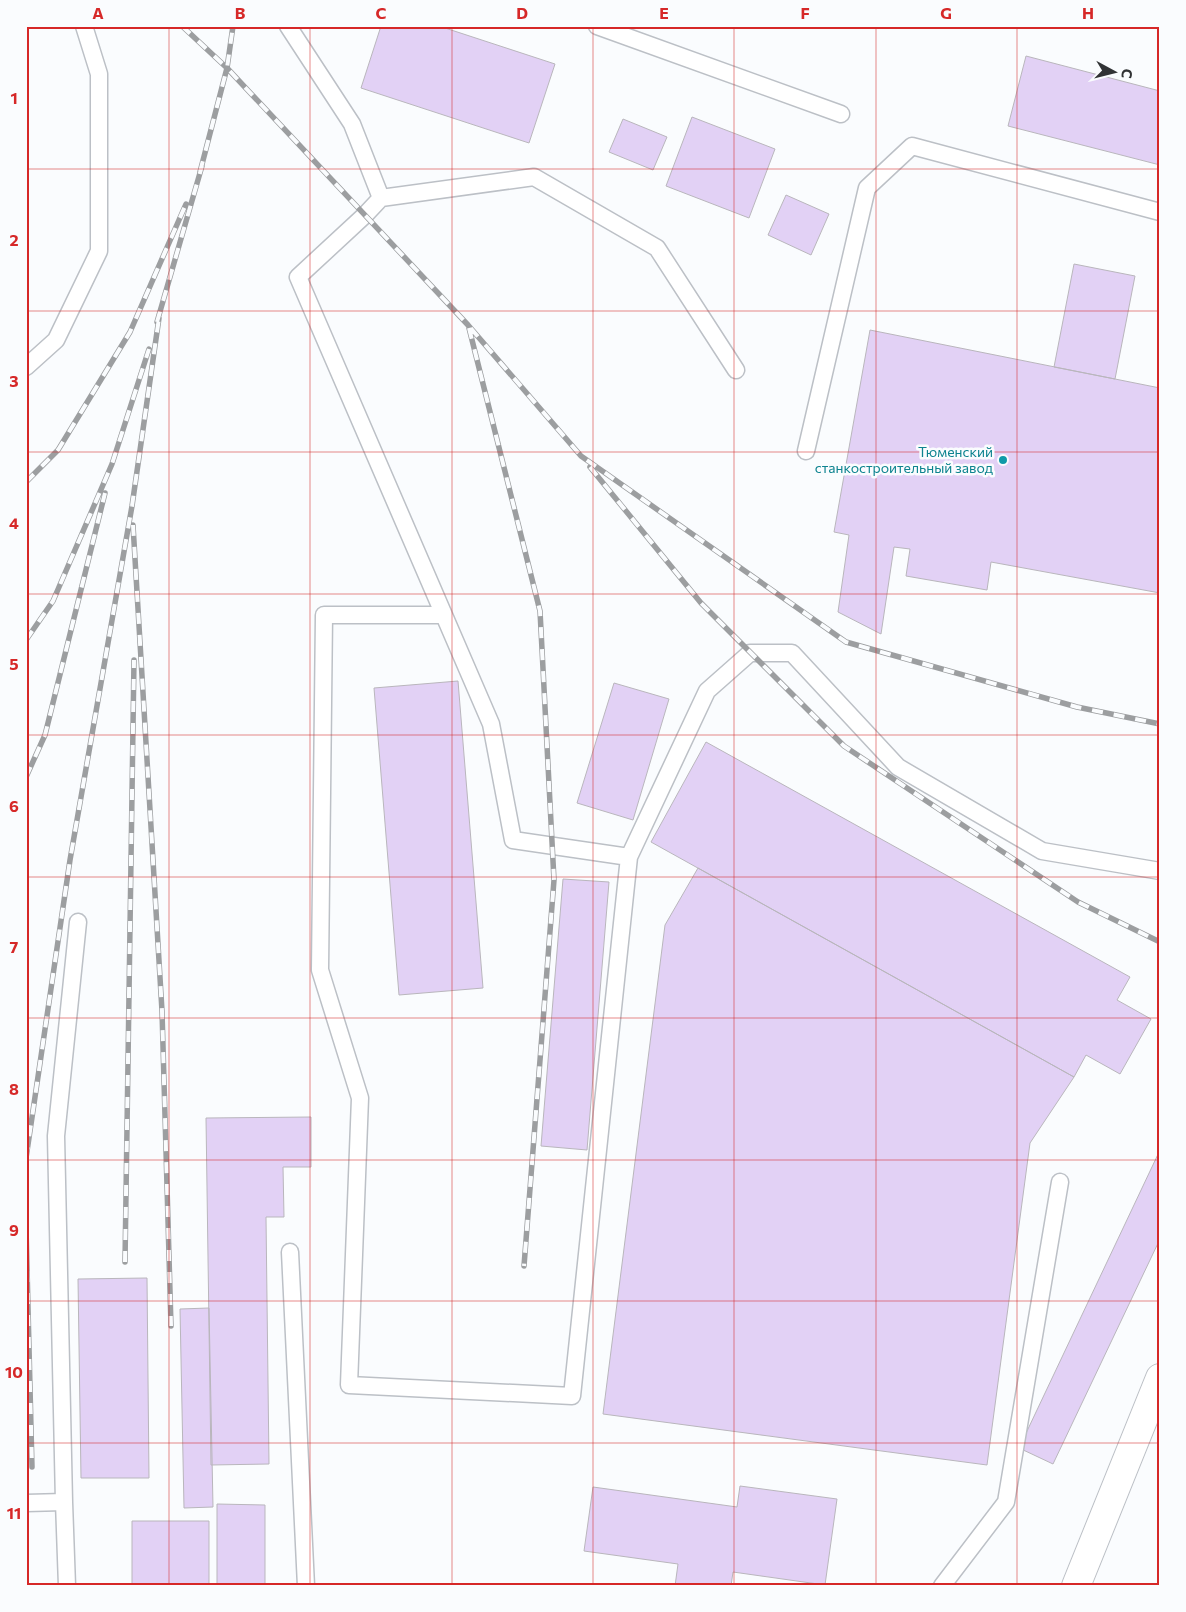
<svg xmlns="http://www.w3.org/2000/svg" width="1186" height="1612" viewBox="0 0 1186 1612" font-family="Commissioner,sans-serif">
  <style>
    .building { fill: #e2d1f5; stroke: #b9b6bc }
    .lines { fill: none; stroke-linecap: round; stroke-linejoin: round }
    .service-casing { stroke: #bcc0c6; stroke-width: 19 }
    .minor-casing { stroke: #bcc0c6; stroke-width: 30 }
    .service { stroke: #fff; stroke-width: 16 }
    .minor { stroke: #fff; stroke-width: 28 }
    .rail-casing { stroke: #9c9ea0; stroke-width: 5.5 }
    .rail { stroke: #fafcfe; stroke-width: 4; stroke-dasharray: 11; stroke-linecap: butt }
    .grid { fill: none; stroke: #d62828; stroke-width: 1; stroke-opacity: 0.55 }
    .culture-dot { fill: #0f9aa8; stroke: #fafcfe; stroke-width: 2 }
    .labels { text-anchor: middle; stroke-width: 5; stroke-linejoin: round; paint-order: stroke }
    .culture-label { font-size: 14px; fill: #0d838f; stroke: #fafcfe; text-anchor: end }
    .neatline { fill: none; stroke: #d62828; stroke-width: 2 }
    .grid-label { font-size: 16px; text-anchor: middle; font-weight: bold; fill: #d62828 }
  </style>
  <rect width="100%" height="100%" fill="#fafcfe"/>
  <path class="building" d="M381 26H439L555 64 529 143 361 88Z
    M1026 56 1160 91V165L1008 126Z
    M692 117 775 149 749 218 666 186Z
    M623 119 667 137 653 170 609 152Z
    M786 195 829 214 811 255 768 235Z
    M1074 264 1135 276 1115 379 1054 367Z
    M870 330 1160 388V593L991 562 987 590 906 576 910 549 894 547 881 634 838 612 849 535 834 532Z
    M458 681 483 988 399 995 374 688Z
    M614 683 669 699 633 820 577 803Z
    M706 742 1130 977 1117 1000 1151 1019 1120 1074 1086 1055 1074 1077 651 842Z
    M698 868 1074 1077 1030 1143 987 1465 603 1414 665 925Z
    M563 879 609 882 587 1150 541 1146Z
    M311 1117V1167H283L284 1217H266L269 1464 211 1465 206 1118Z
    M1160 1150V1239L1053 1464 1019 1448Z
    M147 1278 149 1478H81L78 1279Z
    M209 1308 213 1507 184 1508 180 1309Z
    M740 1486 837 1499 825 1585 733 1572 731 1586H675L678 1564 584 1551 593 1487 737 1507Z
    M217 1504 265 1505V1586H217Z
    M132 1521H209V1586H132Z"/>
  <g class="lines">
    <defs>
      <path id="service" d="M288 26 352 124 381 198
        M597 26 841 114
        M26 367 56 340 99 251V74L84 26
        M806 451 867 188 912 146 1160 212
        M444 615H324L320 970 360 1098 349 1385 572 1396 629 857 513 840 491 724 298 277 365 215 381 198 534 177 657 248 736 370
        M629 857 707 691 750 653H792L898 767 1042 851 1160 871
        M290 1252 306 1586
        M64 1502 67 1586
        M26 1503 64 1502 56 1136 78 922
        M942 1586 1006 1502 1060 1182"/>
      <path id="minor" d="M1076 1586 1160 1378"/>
    </defs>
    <use href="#service" class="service-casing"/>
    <use href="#minor" class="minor-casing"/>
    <use href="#service" class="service"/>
    <use href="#minor" class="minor"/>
    <defs>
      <path id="rail" d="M182 26 227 68 468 325 581 456 846 642 1077 707 1160 724
        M200 172 227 68 233 26
        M157 322 202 166
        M469 328 540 611 554 880 524 1266
        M590 467 701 603 844 746 1078 902 1160 942
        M26 482 58 450 130 332 186 204
        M133 525 162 1011 171 1326
        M26 640 53 601 112 464 149 349
        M26 777 45 735 105 493
        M26 1158 70 860 132 506 159 318
        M26 1227 32 1467
        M125 1262 134 660"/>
    </defs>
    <use href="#rail" class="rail-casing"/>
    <use href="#rail" class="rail"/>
  </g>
  <path class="grid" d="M169 26V1586M310 26V1586M452 26V1586M593 26V1586M734 26V1586M876 26V1586M1017 26V1586M26 169H1160M26 311H1160M26 452H1160M26 594H1160M26 735H1160M26 877H1160M26 1018H1160M26 1160H1160M26 1301H1160M26 1443H1160"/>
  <circle class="culture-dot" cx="1003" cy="460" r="5"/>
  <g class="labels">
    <g class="culture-label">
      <text x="993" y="457">Тюменский<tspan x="993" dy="16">станкостроительный завод</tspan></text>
    </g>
  </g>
  <rect width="1186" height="1612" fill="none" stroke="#fafcfe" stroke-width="55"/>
  <g transform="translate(1114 72) rotate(97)" stroke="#fafcfe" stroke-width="4" paint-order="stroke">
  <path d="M0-4L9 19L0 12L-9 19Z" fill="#313335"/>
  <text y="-8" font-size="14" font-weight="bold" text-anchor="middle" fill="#313335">С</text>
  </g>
  <rect x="28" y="28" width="1130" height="1556" class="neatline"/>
  <g class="grid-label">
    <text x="98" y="19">A</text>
    <text x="240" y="19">B</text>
    <text x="381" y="19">C</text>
    <text x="522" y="19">D</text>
    <text x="664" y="19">E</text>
    <text x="805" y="19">F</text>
    <text x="946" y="19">G</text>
    <text x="1088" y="19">H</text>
    <text x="14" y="104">1</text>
    <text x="14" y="246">2</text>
    <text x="14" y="387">3</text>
    <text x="14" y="529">4</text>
    <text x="14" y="670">5</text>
    <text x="14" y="812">6</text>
    <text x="14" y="953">7</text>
    <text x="14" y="1095">8</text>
    <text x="14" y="1236">9</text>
    <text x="14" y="1378">10</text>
    <text x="14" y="1519">11</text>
  </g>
</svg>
